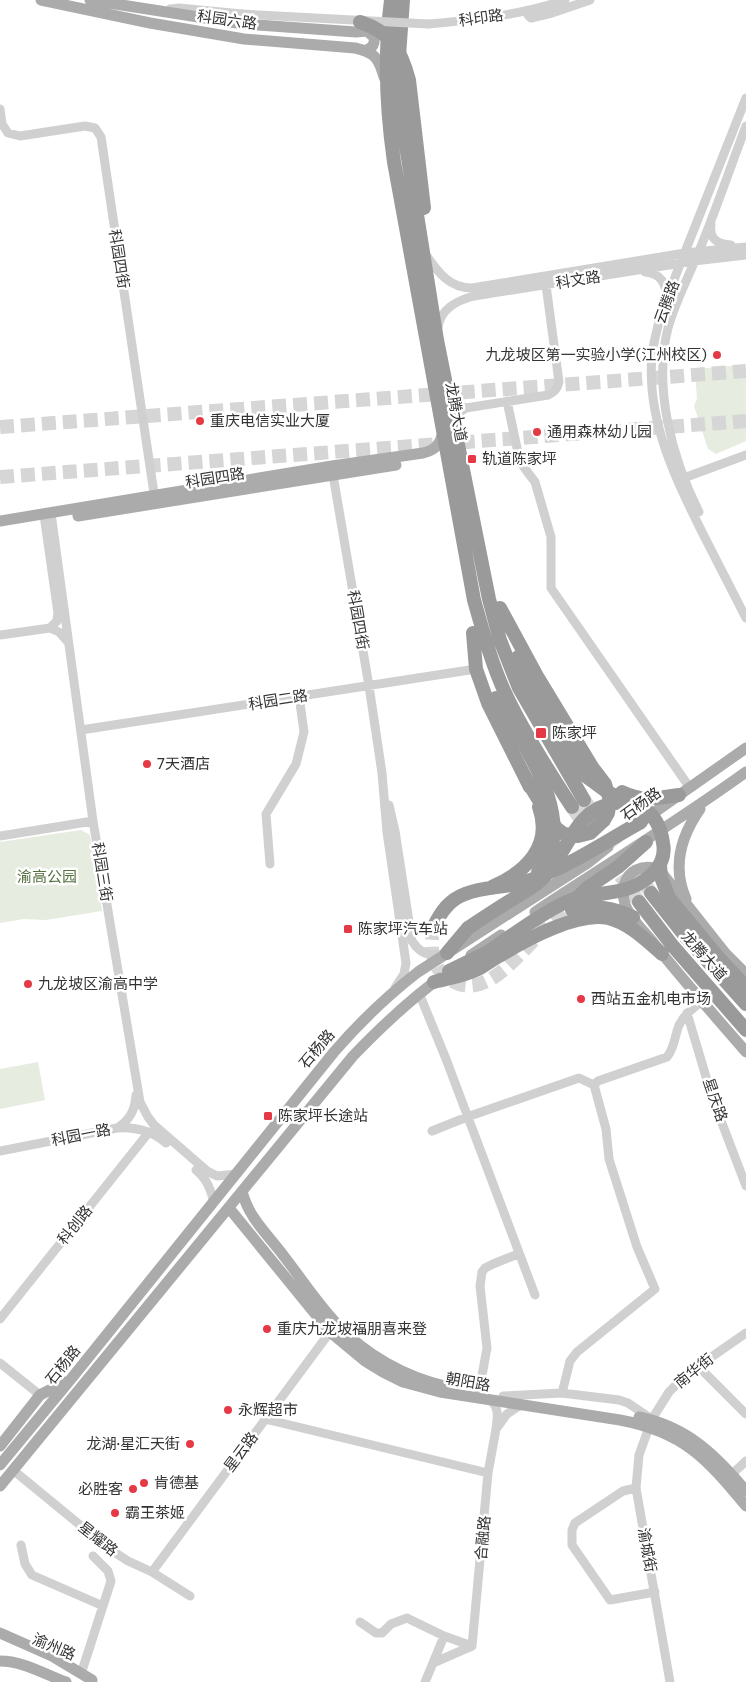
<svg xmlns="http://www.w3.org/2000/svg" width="746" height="1682" viewBox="0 0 746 1682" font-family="Commissioner,'Noto Sans SC',sans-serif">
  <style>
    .green { fill: #e6ecdf }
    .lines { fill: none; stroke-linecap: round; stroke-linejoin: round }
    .highway-tunnel { stroke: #d6d6d6; stroke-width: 14; stroke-dasharray: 14 7; stroke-linecap: butt }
    .minor { stroke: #d0d0d0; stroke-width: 9 }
    .major { stroke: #ababab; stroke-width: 11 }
    .highway { stroke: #9a9a9a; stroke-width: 14 }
    .minor-bridge { stroke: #d0d0d0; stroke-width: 9 }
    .highway-bridge { stroke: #9a9a9a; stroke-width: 14 }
    .poi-dot { fill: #e63946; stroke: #fff; stroke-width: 2 }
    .labels { text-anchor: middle; stroke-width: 5; stroke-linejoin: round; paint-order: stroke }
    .street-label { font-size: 15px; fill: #333; stroke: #fff }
    .poi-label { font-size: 15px; fill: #333; stroke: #fff; text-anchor: start }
    .park-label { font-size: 15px; fill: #56703f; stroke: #fff }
  </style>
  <rect width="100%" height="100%" fill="#fff"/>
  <path class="green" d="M742 365 743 376H746V441L716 454 708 449 694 406 697 399 695 369Z
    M81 830 90 835 102 911 46 920 24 919 0 923V842Z
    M38 1062 45 1100 0 1109V1069Z"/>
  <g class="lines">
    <path class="highway-tunnel" d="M0 427 746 371
      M0 477 746 421
      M584 800 651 893
      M572 807 639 902
      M434 926C430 944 430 964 445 976 478 1004 509 965 531 943 543 930 556 917 569 905"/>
    <path class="minor" d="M170 9 179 8 242 14
      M534 9 528 15 531 18 552 13 590 0
      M428 24C474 20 521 15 565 0
      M746 98 662 310C658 325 654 340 652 355 646 420 676 480 704 536 718 563 732 591 746 618
      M0 109 2 124 8 133 20 136 85 126 95 128 101 137 155 500
      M711 224C709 239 717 244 731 245
      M426 255C438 272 449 288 472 288L685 253 746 247
      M645 272C660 273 668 284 665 299
      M438 328C440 309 458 300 474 296L694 261 746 255
      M449 398 455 403 466 408 460 412 453 423
      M507 401 520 462 535 482 551 537V588L690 788
      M466 408 548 395C555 392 557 389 559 382L546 285
      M332 469 369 686 382 773 387 832 406 963 404 974 395 988
      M681 479 746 455
      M699 512C672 458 653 388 668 328 675 302 689 276 699 251 716 210 730 168 746 126
      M51 513 93 821 140 1102 148 1117 154 1125 207 1171 217 1176 237 1174
      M44 515 58 613 57 621 50 628
      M0 635 50 628 59 632 68 642
      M81 730 476 669
      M389 805 395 831 412 941C421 955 430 956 445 954
      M0 836 93 821
      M270 864 266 814 296 764 304 732 299 696
      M419 993 446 1059 535 1295
      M687 1013 712 1097 746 1186
      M118 1128C136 1127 152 1131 166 1143
      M432 1131 467 1117 579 1078 594 1085
      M0 1151 117 1128C130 1120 135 1110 136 1095
      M196 1170C207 1179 210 1188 214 1202
      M0 1319 149 1132
      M0 1363 40 1395
      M698 1366 746 1414
      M479 1392 487 1348 480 1286 482 1272 485 1268 493 1264 518 1254
      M562 1393 570 1361 577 1352 655 1289 637 1247 609 1159 606 1129 594 1085 598 1081 667 1057C674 1048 674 1041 677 1031 680 1018 692 1009 702 1001
      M503 1396 562 1393 619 1400 628 1403 650 1418
      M491 1401C500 1409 497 1419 496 1429L507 1414 519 1406
      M265 1419 488 1473
      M13 1470 108 1548 128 1561 152 1572 190 1596
      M732 1474 746 1461
      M636 1488 623 1491 575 1523 572 1530V1545L610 1600 655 1592
      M21 1545 25 1564 32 1575 103 1606
      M152 1572 330 1332
      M360 1622 376 1633H382L391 1624 407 1618 444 1636 472 1646
      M472 1646 488 1473 496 1429
      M433 1663 444 1636
      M81 1674 111 1581 108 1571 93 1556
      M425 1682 433 1663 472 1646
      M670 1682 636 1488 639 1455 652 1419 669 1392 687 1374 746 1333"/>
    <path class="major" d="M41 0 150 23 244 39 355 48C375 52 379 59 384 77
      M90 0 243 24 356 32 367 31 377 27
      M367 31 374 37C375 44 373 47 367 50
      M78 516 396 465
      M0 521 332 466 423 453C435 450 440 445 443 432
      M645 819 746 748
      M686 899C672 867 681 836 700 809
      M535 912C606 865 677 822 746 772
      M471 955 501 935
      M746 974 725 953 661 872C653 866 645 866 636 870 624 876 621 891 625 904 629 917 643 930 652 941 682 979 714 1015 746 1052
      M242 1191C248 1217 268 1235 283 1255 301 1278 317 1303 337 1324 365 1355 406 1377 445 1386
      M229 1208 330 1332 365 1361 383 1372 403 1382 440 1392 620 1420C684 1432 706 1458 746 1506
      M639 1417C687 1427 715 1454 746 1491
      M0 1446 40 1395 65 1382
      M0 1465 71 1379 334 1052C360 1022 387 996 418 972L589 862 608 847
      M0 1486 353 1056C380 1028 408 1001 440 978
      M0 1633 52 1656 92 1680
      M0 1661C23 1661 44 1674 66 1682"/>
    <path class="highway" d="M391 0C384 55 386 107 394 162L474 600C483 632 492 665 506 695 524 733 549 772 572 807
      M403 0 399 56 403 127 437 340 489 599 500 640 519 688 584 800
      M500 608 538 678 592 767 605 784 610 800 608 813 604 820 590 833 578 836 564 834 556 828 526 779
      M473 633 476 669 488 703 530 787
      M622 792C643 802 656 798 679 795
      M492 887C526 872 553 846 539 807
      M651 893 685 936 746 1004
      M574 901 587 888 618 867 646 842
      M639 902 672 945 746 1030
      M572 910C595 905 612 907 633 917
      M434 926C441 912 449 900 465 894 484 886 506 888 525 882 567 868 603 843 641 822
      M447 953 468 928
      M449 971 488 952
      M434 982C449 978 464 976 478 969 486 965 493 959 501 955 527 939 577 912 608 918 629 923 646 940 662 954"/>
    <path class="minor-bridge" d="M242 14 428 24"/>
    <path class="highway-bridge" d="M360 22C391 32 401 50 409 80L424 208
      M518 657 530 683 583 774 609 793 627 801
      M496 698C522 743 582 823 538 872
      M660 865 661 877 669 898 718 957 746 987
      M468 928C483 918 498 908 513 899 523 892 536 886 544 877 569 851 574 810 614 803 625 802 635 803 643 808 656 816 661 828 663 843 665 853 662 863 655 871 629 900 596 888 564 903 537 916 513 935 488 952"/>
  </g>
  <g class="poi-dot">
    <circle cx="717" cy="355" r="5"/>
    <circle cx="200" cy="421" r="5"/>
    <circle cx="537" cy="432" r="5"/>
    <rect x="467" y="454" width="10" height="10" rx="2.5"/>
    <rect x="535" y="727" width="12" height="12" rx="2.5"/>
    <circle cx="147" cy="764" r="5"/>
    <rect x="343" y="924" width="10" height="10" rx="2.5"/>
    <circle cx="28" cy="984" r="5"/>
    <circle cx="581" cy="999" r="5"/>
    <rect x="263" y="1111" width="10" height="10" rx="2.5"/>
    <circle cx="267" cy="1329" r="5"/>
    <circle cx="228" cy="1410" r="5"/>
    <circle cx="190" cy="1444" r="5"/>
    <circle cx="144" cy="1483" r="5"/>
    <circle cx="133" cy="1489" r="5"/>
    <circle cx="115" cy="1513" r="5"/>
  </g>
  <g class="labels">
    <g class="street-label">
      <text transform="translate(481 18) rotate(-8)" y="5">科印路</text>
      <text transform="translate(227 20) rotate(8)" y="5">科园六路</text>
      <text transform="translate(119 259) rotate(81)" y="5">科园四街</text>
      <text transform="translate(578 280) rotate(-9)" y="5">科文路</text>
      <text transform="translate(667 302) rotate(-70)" y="5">云腾路</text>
      <text transform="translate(456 412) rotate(80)" y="5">龙腾大道</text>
      <text transform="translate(215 478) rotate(-9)" y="5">科园四路</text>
      <text transform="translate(358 620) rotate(80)" y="5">科园四街</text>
      <text transform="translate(278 700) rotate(-9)" y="5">科园二路</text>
      <text transform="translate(641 804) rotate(-36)" y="5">石杨路</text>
      <text transform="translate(102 872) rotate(81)" y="5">科园三街</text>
      <text transform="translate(704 956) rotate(49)" y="5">龙腾大道</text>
      <text transform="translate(317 1049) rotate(-50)" y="5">石杨路</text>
      <text transform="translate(715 1100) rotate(71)" y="5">星庆路</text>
      <text transform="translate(81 1135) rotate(-11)" y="5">科园一路</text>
      <text transform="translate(75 1225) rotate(-51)" y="5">科创路</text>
      <text transform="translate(63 1365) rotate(-51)" y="5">石杨路</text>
      <text transform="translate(694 1371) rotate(-39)" y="5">南华街</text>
      <text transform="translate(468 1382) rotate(10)" y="5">朝阳路</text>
      <text transform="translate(241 1452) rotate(-53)" y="5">星云路</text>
      <text transform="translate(483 1538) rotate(-85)" y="5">合融路</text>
      <text transform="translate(98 1539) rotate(38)" y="5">星耀路</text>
      <text transform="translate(647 1550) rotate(80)" y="5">渝城街</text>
      <text transform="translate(54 1647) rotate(23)" y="5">渝州路</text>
    </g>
    <g class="poi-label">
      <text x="707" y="360" text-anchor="end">九龙坡区第一实验小学(江州校区)</text>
      <text x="210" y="426">重庆电信实业大厦</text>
      <text x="547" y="437">通用森林幼儿园</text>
      <text x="482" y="464">轨道陈家坪</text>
      <text x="552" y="738">陈家坪</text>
      <text x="157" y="769">7天酒店</text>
      <text x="358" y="934">陈家坪汽车站</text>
      <text x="38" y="989">九龙坡区渝高中学</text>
      <text x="591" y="1004">西站五金机电市场</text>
      <text x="278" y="1121">陈家坪长途站</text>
      <text x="277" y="1334">重庆九龙坡福朋喜来登</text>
      <text x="238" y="1415">永辉超市</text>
      <text x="180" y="1449" text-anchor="end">龙湖·星汇天街</text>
      <text x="154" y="1488">肯德基</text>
      <text x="123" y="1494" text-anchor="end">必胜客</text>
      <text x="125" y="1518">霸王茶姬</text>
    </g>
    <g class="park-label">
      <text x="47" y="882">渝高公园</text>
    </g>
  </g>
</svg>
